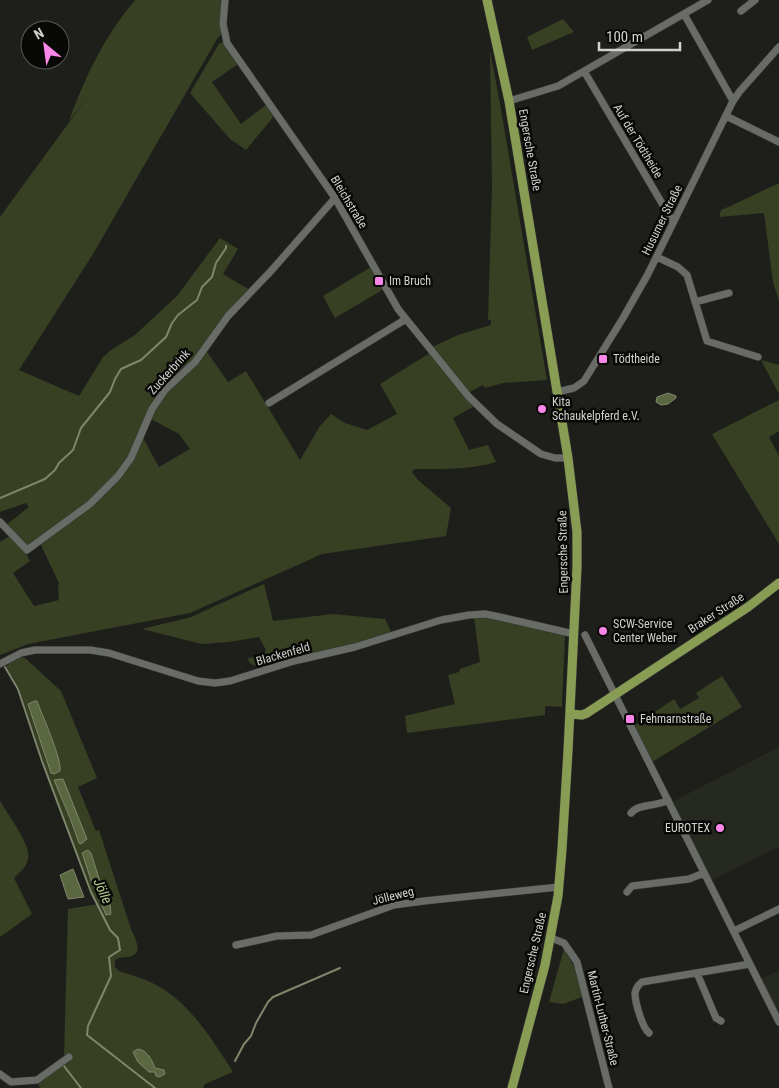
<svg xmlns="http://www.w3.org/2000/svg" width="779" height="1088" viewBox="0 0 779 1088" font-family="'Roboto Condensed',sans-serif">
  <style>
    .built { fill: #262920 }
    .green { fill: #374022; fill-rule: evenodd }
    .water { fill: #5b6741; stroke: #7e876c }
    .lines { fill: none; stroke-linecap: round; stroke-linejoin: round }
    .stream { stroke: #7e876c; stroke-width: 2 }
    .minor-casing { stroke: #383936; stroke-width: 8 }
    .major-casing { stroke: #383936; stroke-width: 10 }
    .minor { stroke: #696b66; stroke-width: 7 }
    .major { stroke: #889c53; stroke-width: 9 }
    .poi-dot { fill: #f987e8; stroke: #080907; stroke-width: 2 }
    .labels { text-anchor: middle; stroke-width: 5; stroke-linejoin: round; paint-order: stroke }
    .street-label { font-size: 12px; fill: #d1d2cf; stroke: #080907 }
    .poi-label { font-size: 12px; fill: #d1d2cf; stroke: #080907; text-anchor: start }
    .water-label { font-size: 14px; font-style: italic; fill: #bacf8e; stroke: #080907 }
  </style>
  <rect width="100%" height="100%" fill="#1e1f1b"/>
  <path class="built" d="M779 747V847L712 880 672 802Z
    M779 970V1014L761 979Z"/>
  <path class="green" d="M135 0H223L220 15 222 33 217 39 93 254 19 370 79 396 103 357 111 350 135 335 177 296 220 238 238 249 223 274 250 290 205 344 207 352 228 382 246 371 300 460 320 426 331 414 345 423 367 430 397 414 380 384 430 353 473 407 453 418 469 450 488 445 496 462C469 470 442 469 414 469L412 472 418 480 451 508 446 536 322 554 190 613 28 644 0 655V542L10 536 6 525 29 507 26 503 0 512V217L89 95 69 121C85 77 105 35 135 0ZM151 419 179 434 190 449 159 467 142 436ZM40 543 59 583 58 588 59 600 34 606 13 573 30 561 25 552Z
    M563 19 574 32 532 50 527 37Z
    M223 42 238 64 212 82 241 124 266 105 274 116 246 150 230 139 190 93 219 44Z
    M490 51 499 98 547 380 503 383 485 388 483 385 470 392 432 347 458 335 491 325V320H488L492 188Z
    M779 183V301L773 282 764 213 719 217 721 210C741 202 759 192 779 183Z
    M371 267 384 289 335 318 323 296Z
    M761 360 779 365V394Z
    M779 400V431L769 437 779 456V544L712 434Z
    M264 584 273 621 333 614 385 619 391 632 355 644 259 667 251 664 247 659 264 653 266 650 259 637 229 642 202 644 142 629 191 617Z
    M484 617 565 635 562 707 545 706V715L407 733 405 716 455 704 448 675 459 672 460 669 480 662 474 618Z
    M20 657 25 658 61 691 97 778 78 787 96 831 99 830 131 929C135 938 145 955 128 957 123 957 120 957 115 960V967L119 971C131 975 146 979 158 986 191 1004 213 1041 233 1072L205 1084 203 1088H40L38 1083 71 1059 64 1058 68 909 98 904 92 892 49 778 19 688 6 666Z
    M722 676 742 707 652 762 634 726 674 699 680 709 699 698 696 693Z
    M0 801C7 813 32 846 28 859 26 868 20 872 14 878L32 914 0 937Z
    M564 949 575 968 582 997 563 1004 549 1002Z"/>
  <path class="water" d="M668 393 676 396V398L668 404 661 405 656 402 657 397Z
    M35 701H37C42 715 62 759 60 771L54 774 51 773 28 704Z
    M63 779 87 839 81 844 79 843 70 818 54 780Z
    M88 850 91 853 104 894 110 904 111 914 106 915 91 880 82 853Z
    M73 869 84 897 68 899 60 875Z
    M138 1049C147 1050 152 1060 155 1068L164 1070 165 1074 159 1077 156 1076 155 1072H149L138 1062 133 1052Z"/>
  <g class="lines">
    <path class="stream" d="M0 498 45 479 55 470 59 463 73 450 81 428 110 392 115 379 121 369 141 360 166 337 172 323 178 315 197 300 202 287 212 277 216 263 226 248V246
      M5 667 18 689 42 761 91 892 110 930 118 938 120 950 109 957 111 976 88 1026 87 1035 155 1088
      M235 1061 244 1044 251 1036 256 1023 268 1002 273 997 340 968
      M64 1066 81 1088"/>
    <defs>
      <path id="minor" d="M225 0 223 24 227 43 335 198 398 309 406 319 469 397 497 424 541 454 555 458H568
        M741 11 755 0
        M684 14 733 101
        M584 71 673 222
        M509 101 558 86 708 0
        M726 116 779 142
        M657 257 678 267 687 275 707 341 758 357
        M695 302 729 293
        M557 392 574 388 584 381 623 318 648 274 733 101 740 91 779 47
        M269 403 406 319
        M0 522 27 550 90 504 118 476 131 458 152 409 165 390 195 362 228 316 271 271 335 198
        M585 635 779 1022
        M0 664 21 653 35 650H90L109 653 198 681 215 683 230 681 294 661 355 647 441 620 469 615 485 614 500 617 574 634
        M631 813C639 803 657 807 668 800
        M627 892 632 886 689 879 704 873
        M734 931 779 909
        M551 938 564 943 577 962 609 1088
        M236 945 277 936 311 935 394 905 424 901 559 887
        M697 973 716 1018 721 1021
        M649 1033C642 1027 635 1002 635 993 636 988 638 985 642 982L750 964
        M0 1074 11 1082 37 1080 69 1057"/>
      <path id="major" d="M487 0 509 101 568 458 577 532V567L568 751 562 849 558 896 545 965 512 1088
        M570 714 582 715 587 713 748 607 779 583"/>
    </defs>
    <use href="#minor" class="minor-casing"/>
    <use href="#major" class="major-casing"/>
    <use href="#minor" class="minor"/>
    <use href="#major" class="major"/>
  </g>
  <g class="poi-dot">
    <rect x="374" y="276" width="10" height="10" rx="2.5"/>
    <rect x="598" y="354" width="10" height="10" rx="2.5"/>
    <circle cx="542" cy="409" r="5"/>
    <circle cx="603" cy="631" r="5"/>
    <rect x="625" y="714" width="10" height="10" rx="2.5"/>
    <circle cx="720" cy="828" r="5"/>
  </g>
  <g class="labels">
    <g class="street-label">
      <text transform="translate(638 141) rotate(59)" y="4">Auf der Tödtheide</text>
      <text transform="translate(530 150) rotate(80)" y="4">Engersche Straße</text>
      <text transform="translate(349 202) rotate(59)" y="4">Bleichstraße</text>
      <text transform="translate(662 220) rotate(-64)" y="4">Husumer Straße</text>
      <text transform="translate(169 372) rotate(-48)" y="4">Zuckerbrink</text>
      <text transform="translate(563 552) rotate(-91)" y="4">Engersche Straße</text>
      <text transform="translate(716 613) rotate(-33)" y="4">Braker Straße</text>
      <text transform="translate(283 654) rotate(-16)" y="4">Blackenfeld</text>
      <text transform="translate(393 896) rotate(-14)" y="4">Jölleweg</text>
      <text transform="translate(533 953) rotate(-77)" y="4">Engersche Straße</text>
      <text transform="translate(603 1018) rotate(76)" y="4">Martin-Luther-Straße</text>
    </g>
    <g class="poi-label">
      <text x="389" y="285">Im Bruch</text>
      <text x="613" y="363">Tödtheide</text>
      <text x="552" y="406">Kita<tspan x="552" dy="14">Schaukelpferd e.V.</tspan></text>
      <text x="613" y="628">SCW-Service<tspan x="613" dy="14">Center Weber</tspan></text>
      <text x="640" y="723">Fehmarnstraße</text>
      <text x="710" y="832" text-anchor="end">EUROTEX</text>
    </g>
    <g class="water-label">
      <text transform="translate(103 891) rotate(66)" y="5">Jölle</text>
    </g>
  </g>
  <g transform="translate(45 45) rotate(331)"><circle r="24" fill="#080907" stroke="#585957"/>
  <path d="M0-4L9 19L0 12L-9 19Z" fill="#f987e8"/>
  <text y="-8" font-size="14" font-weight="bold" text-anchor="middle" fill="#d1d2cf">N</text>
  </g>
  <path d="M599 42v8h81v-8" fill="none" stroke="#d1d2cf" stroke-width="2.5"/>
  <text x="606" y="42" font-size="15" fill="#d1d2cf" stroke="#080907" stroke-width="4" paint-order="stroke">100 m</text>
</svg>
